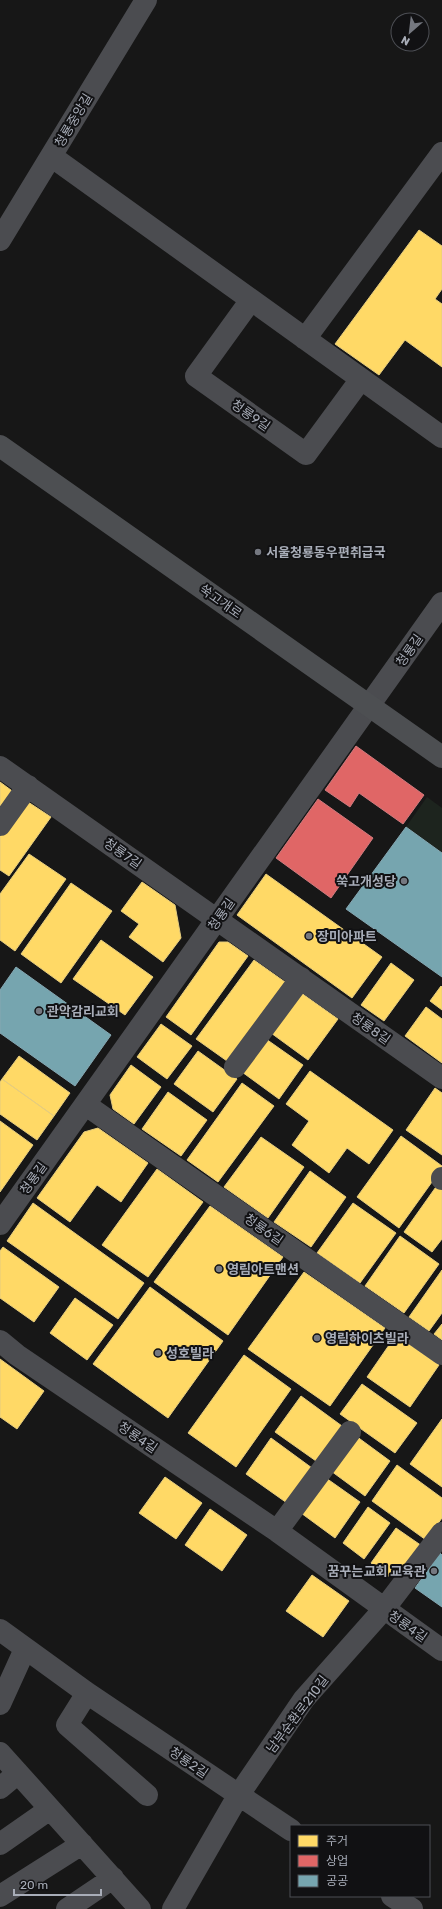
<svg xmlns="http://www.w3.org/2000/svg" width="442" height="1909" viewBox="0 0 442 1909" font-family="Rubik,'Noto Sans KR',sans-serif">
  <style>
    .green { fill: #1d241e }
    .homes { fill: #ffd966; stroke: #e5cc7f }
    .shops { fill: #e06666; stroke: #cf7b7f }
    .public { fill: #76a5af; stroke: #85a7b2 }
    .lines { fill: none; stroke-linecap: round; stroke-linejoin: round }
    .minor { stroke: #4b4c50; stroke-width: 22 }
    .major { stroke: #4d4f52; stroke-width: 22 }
    .poi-dot { fill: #757880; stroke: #111113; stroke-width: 1.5 }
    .labels { text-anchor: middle; stroke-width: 4; stroke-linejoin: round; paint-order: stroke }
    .street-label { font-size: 13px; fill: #a8adb8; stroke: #111113 }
    .poi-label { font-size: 13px; font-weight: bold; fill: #a8adb8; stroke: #111113; text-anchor: start }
  </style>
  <rect width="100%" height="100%" fill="#171717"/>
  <path class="green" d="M427 797 442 808V853L406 827Z"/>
  <path class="homes" d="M419 230 442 246V289L435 299 442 304V367L405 340 379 375 335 344Z
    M0 782 15 793 0 815Z
    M25 800 51 817 9 876 0 870V835Z
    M29 854 66 879 15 951 0 940V894Z
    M266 874 382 957 352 998 237 915Z
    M142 882 175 905 181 938 163 962 129 937 139 924 121 911Z
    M71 883 112 911 61 983 21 954Z
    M101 940 153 977 125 1015 73 979Z
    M219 942H228L248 956 191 1035 166 1017Z
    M254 960 285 982 227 1061 196 1039Z
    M391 963 414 980 384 1021 361 1005Z
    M441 986 442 987V1010L430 1001Z
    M300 992 338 1019 308 1060 271 1033Z
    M426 1007 442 1019V1063L405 1036Z
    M161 1024 192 1046 167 1079 137 1057Z
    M266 1039 303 1065 279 1099 242 1072Z
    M198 1051 237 1079 213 1112 174 1084Z
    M19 1056 70 1093 54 1116 2 1079Z
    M131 1065 161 1087 134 1124 113 1109 110 1095Z
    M310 1071 393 1130 369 1164 347 1148 329 1173 292 1145 309 1121 286 1104Z
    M2 1079 54 1116 37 1140 0 1114V1082Z
    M242 1083 274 1106 218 1182 187 1160Z
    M435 1088 442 1093V1155L406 1130Z
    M168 1092 207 1120 181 1156 142 1129Z
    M0 1121 33 1145 0 1192Z
    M98 1128 148 1163 121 1202 97 1185 70 1222 37 1198 84 1132Z
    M401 1136 442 1166V1168L399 1228 357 1197Z
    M261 1137 304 1167 268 1218 224 1187Z
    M157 1169 203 1202 148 1277 102 1245Z
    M310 1171 346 1197 311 1247 274 1222Z
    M438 1184 442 1186V1239L432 1252 404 1232Z
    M33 1203 144 1283 118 1319 7 1241Z
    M353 1203 396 1233 360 1283 317 1253Z
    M210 1206 283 1257 228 1335 154 1282Z
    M400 1236 439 1264 404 1313 365 1286Z
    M3 1247 59 1287 34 1322 0 1298V1251Z
    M442 1270V1313L429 1331 409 1317Z
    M304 1272 385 1328 330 1406 248 1349Z
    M150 1287 223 1341 168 1418 93 1364Z
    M75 1298 113 1325 87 1360 50 1333Z
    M442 1324V1340L434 1334Z
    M396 1335 439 1365 410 1407 367 1377Z
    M244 1355 291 1389 236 1467 188 1433Z
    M0 1359 44 1391 17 1429 0 1417Z
    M362 1384 417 1423 395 1453 340 1414Z
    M301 1396 342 1426 316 1461 275 1432Z
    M442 1419V1487L410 1464Z
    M356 1436 390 1461 365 1496 331 1471Z
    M271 1438 312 1468 287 1503 246 1474Z
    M397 1465 442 1498V1518L426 1540 372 1501Z
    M165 1477 202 1503 176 1539 139 1513Z
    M326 1478 360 1502 335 1538 301 1513Z
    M368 1507 390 1523 364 1559 343 1543Z
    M210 1509 247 1535 222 1571 185 1545Z
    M396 1528 422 1546 402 1574 388 1576 371 1563Z
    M312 1575 349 1601 323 1637 286 1611Z"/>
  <path class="shops" d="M356 746 424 795 403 824 359 793 350 807 325 790Z
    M318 799 373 838 331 898 276 858Z"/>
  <path class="public" d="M406 827 442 853V977L346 909Z
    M16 967 111 1035 75 1086 0 1033V990Z
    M440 1553 442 1555V1607L415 1588Z"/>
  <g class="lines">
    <path class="minor" d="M51 156 442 437
      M0 240 146 0
      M251 300 196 376 306 454 361 379
      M305 339 442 153
      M0 767 442 1078
      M0 825 28 786
      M235 1067 301 978
      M86 1105 442 1354
      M442 1178V1179
      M0 1224 442 603
      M0 1341 17 1355 277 1531 442 1650
      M277 1531 350 1432
      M0 1630 87 1693 291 1830
      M87 1693 67 1725 147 1795
      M0 1704 25 1649
      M0 1753 140 1909
      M0 1788 18 1773
      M0 1844 50 1809
      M0 1896 82 1844
      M392 1896 412 1909
      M67 1909 113 1878
      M173 1909 238 1796 304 1699 384 1609 442 1533"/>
    <path class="major" d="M0 446 442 757"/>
  </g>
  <g class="poi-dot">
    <circle cx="258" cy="552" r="4"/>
    <circle cx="404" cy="881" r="4"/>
    <circle cx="309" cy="936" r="4"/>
    <circle cx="39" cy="1011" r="4"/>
    <circle cx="219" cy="1269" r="4"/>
    <circle cx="317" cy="1338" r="4"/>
    <circle cx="158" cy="1353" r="4"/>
    <circle cx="434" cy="1571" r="4"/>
  </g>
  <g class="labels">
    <g class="street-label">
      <text transform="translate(73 120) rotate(-59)" y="5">청룡중앙길</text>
      <text transform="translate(251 415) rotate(35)" y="5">청룡9길</text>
      <text transform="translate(221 601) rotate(35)" y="5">쑥고개로</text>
      <text transform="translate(409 650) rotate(-55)" y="5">청룡길</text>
      <text transform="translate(123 853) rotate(35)" y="5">청룡7길</text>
      <text transform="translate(221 914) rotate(-55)" y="5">청룡길</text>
      <text transform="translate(371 1028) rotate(35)" y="5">청룡8길</text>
      <text transform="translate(33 1178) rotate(-54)" y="5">청룡길</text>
      <text transform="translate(264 1229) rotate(35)" y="5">청룡6길</text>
      <text transform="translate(138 1437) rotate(34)" y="5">청룡4길</text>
      <text transform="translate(408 1626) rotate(35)" y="5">청룡4길</text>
      <text transform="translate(297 1714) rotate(-53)" y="5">남부순환로210길</text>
      <text transform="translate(189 1762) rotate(34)" y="5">청룡2길</text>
    </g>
    <g class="poi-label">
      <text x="266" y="557">서울청룡동우편취급국</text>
      <text x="396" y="886" text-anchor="end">쑥고개성당</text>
      <text x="317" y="941">장미아파트</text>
      <text x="47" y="1016">관악감리교회</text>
      <text x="227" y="1274">영림아트맨션</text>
      <text x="325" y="1343">영림하이츠빌라</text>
      <text x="166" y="1358">성호빌라</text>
      <text x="426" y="1576" text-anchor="end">꿈꾸는교회 교육관</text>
    </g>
  </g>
  <rect x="290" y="1825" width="140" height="72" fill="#111113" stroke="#4d4f55"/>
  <rect x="298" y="1835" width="20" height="12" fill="#ffd966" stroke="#4d4f55"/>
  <text x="326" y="1845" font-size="12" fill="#a8adb8">주거</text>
  <rect x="298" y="1855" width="20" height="12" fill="#e06666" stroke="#4d4f55"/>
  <text x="326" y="1865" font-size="12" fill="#a8adb8">상업</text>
  <rect x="298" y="1875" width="20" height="12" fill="#76a5af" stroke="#4d4f55"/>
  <text x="326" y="1885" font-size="12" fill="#a8adb8">공공</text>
  <g transform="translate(410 32) rotate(208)"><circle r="19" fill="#111113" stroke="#4d4f55"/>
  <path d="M0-3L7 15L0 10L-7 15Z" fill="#757880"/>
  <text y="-6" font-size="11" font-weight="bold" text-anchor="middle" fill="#a8adb8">N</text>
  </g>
  <path d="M14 1889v6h87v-6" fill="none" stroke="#a8adb8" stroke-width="2"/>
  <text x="20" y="1889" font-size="12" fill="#a8adb8" stroke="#111113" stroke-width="3" paint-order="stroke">20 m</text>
</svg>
